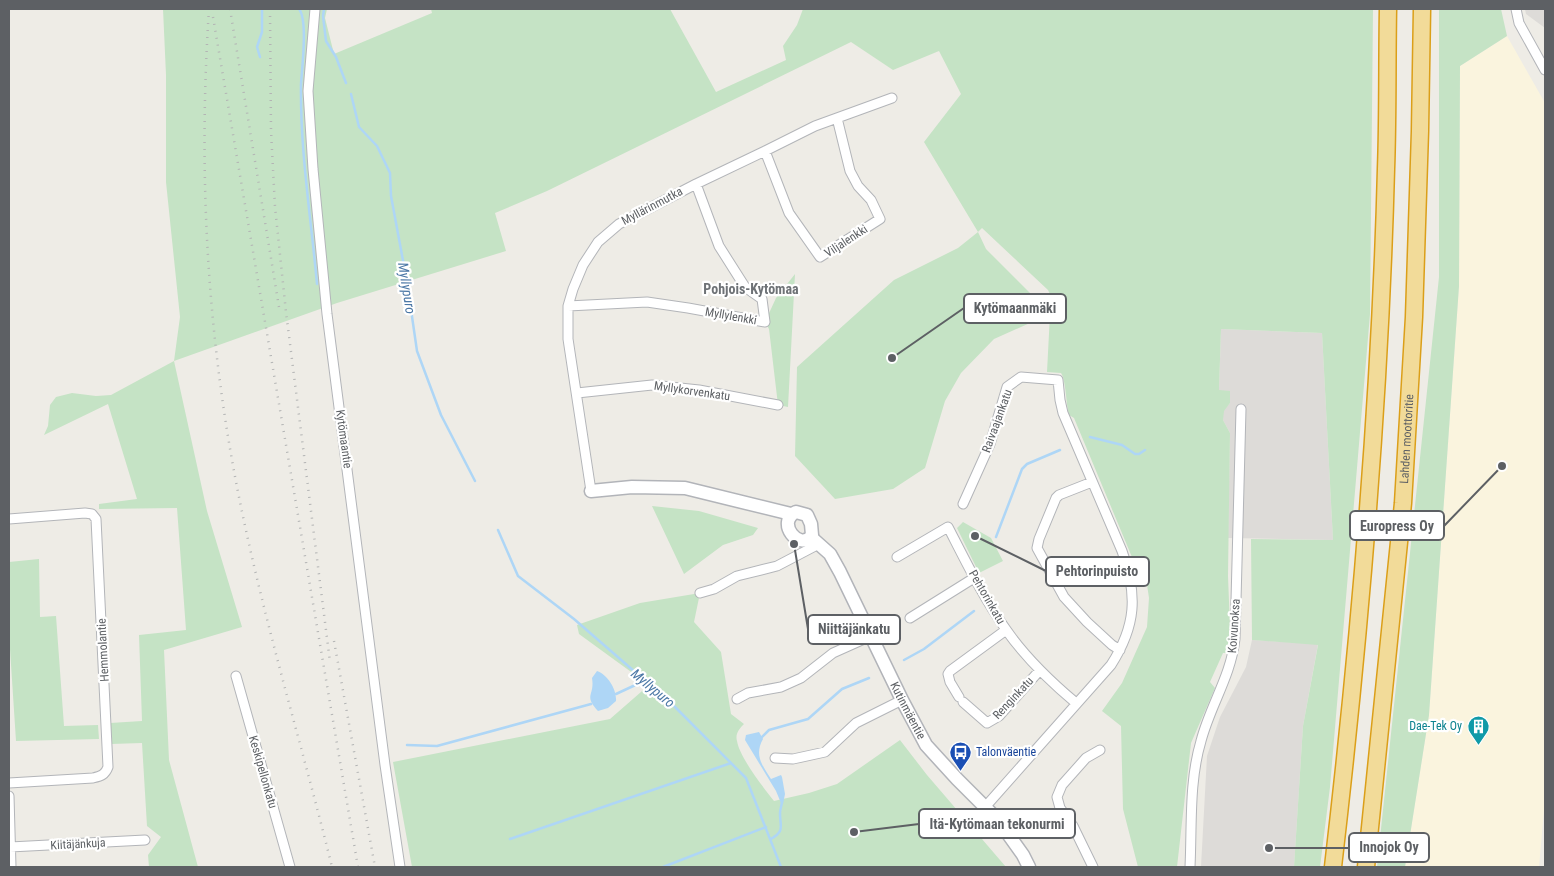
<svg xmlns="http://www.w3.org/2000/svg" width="1554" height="876" viewBox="0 0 1554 876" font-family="'Roboto Condensed',sans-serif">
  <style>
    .commercial { fill: #faf4de }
    .industrial { fill: #dddbd8 }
    .green { fill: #c5e3c5; fill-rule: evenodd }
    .water { fill: #aed6f6 }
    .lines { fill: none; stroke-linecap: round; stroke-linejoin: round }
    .stream { stroke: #aed6f6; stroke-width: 2.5 }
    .street-casing { stroke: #b3b5b9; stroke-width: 11 }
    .secondary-casing { stroke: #b2b4b9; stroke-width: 15 }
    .highway-casing { stroke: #db9f19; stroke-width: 19 }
    .street { stroke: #fff; stroke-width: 9 }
    .secondary { stroke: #fff; stroke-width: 12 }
    .highway { stroke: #f2db99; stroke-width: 16 }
    .rail { stroke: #b3b4b4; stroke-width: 2.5; stroke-dasharray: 1 6; stroke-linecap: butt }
    .labels { text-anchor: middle; stroke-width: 4.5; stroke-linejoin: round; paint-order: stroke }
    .street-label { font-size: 12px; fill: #5d6064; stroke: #fff }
    .culture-label { font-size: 12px; fill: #0d838f; stroke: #fff; text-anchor: end }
    .transit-label { font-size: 12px; fill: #164399; stroke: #fff; text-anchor: start }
    .water-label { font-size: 14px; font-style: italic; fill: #4c78a6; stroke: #fff }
    .neighbourhood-label { font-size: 14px; font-weight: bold; fill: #6e7276; stroke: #fff }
    .leader { fill: none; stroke: #5d6064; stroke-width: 2 }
    .callout-dot { fill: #5d6064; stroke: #fff; stroke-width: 2 }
    .callout { fill: #fff; stroke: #5d6064; stroke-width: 2 }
    .callout-label { font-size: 14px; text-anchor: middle; font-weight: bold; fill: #5d6064 }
  </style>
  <rect width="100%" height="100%" fill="#eeece6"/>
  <path class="commercial" d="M1507 36 1545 103V798L1539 867H1405L1429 715 1459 286 1460 66Z"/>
  <path class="industrial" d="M1525 9H1545V28L1526 14Z
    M1221 329 1322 333 1333 540 1228 538 1230 433 1223 420V411L1230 403V392L1219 391Z
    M1252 640 1318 644 1303 726 1294 867H1201L1207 756 1220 717 1246 667Z"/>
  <path class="green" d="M163 9H327L325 18 334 54 432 13 431 9H670L716 92 786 60 783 46 797 25 803 9H1373L1370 314 1330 787 1320 867H1294L1303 726 1318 645 1252 640 1251 539 1333 540 1322 333 1221 329 1219 390 1230 391V403L1224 411 1223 420 1230 433 1228 576 1231 653H1223L1210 682 1215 688 1191 743 1177 867H1138L1123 809 1121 726 1102 711 1122 683 1147 627 1149 598 1146 578 1134 562 1074 418 1069 415C1066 404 1066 380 1061 373L1047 372 1050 314 994 339 961 373 945 401 925 468 893 489 835 499 795 456 797 367 894 280 958 248 978 232 924 142 961 94 939 51 893 70 851 42 547 191 495 213 506 251 337 303 174 361 207 511 242 627 164 650 169 760 198 867H149L148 855 161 837 147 826 142 743 111 744 110 723 142 721 139 635 186 630 177 508 99 509V504L137 499 108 404 44 435 48 426 50 405 56 397 72 393 96 396 111 395 174 361 180 317 166 182V75ZM982 228 1048 290 1060 315 1050 313 986 249 978 232Z
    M1439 9H1501L1507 36 1460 66 1459 286 1429 715 1405 867H1377L1439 277Z
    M795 274 788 407 778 405 769 329 765 322 776 298Z
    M652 506 699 511 758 528 753 535 723 545 684 574Z
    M963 522 991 538 1003 561 979 573 957 528Z
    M39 559 40 617 56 616 64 726 98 725 99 739 16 741 9 634V562Z
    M700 593 694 622 721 652 731 714 744 724C739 729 735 734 737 741 740 758 763 787 774 801L809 793 837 784 900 740 927 775 1006 867H412L393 762 610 719 649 685 579 634 577 625 640 603Z"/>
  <path class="water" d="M597 671C608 675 617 690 616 701L608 708 598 711C583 695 595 696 592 678Z
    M759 732 763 739C754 755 762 765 771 779L781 775 782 777 785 794 783 804 781 803 776 791 745 740 746 735Z"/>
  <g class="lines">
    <path class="stream" d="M299 9C308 20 302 68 301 84 300 151 311 218 317 284
      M324 9 323 16 326 41 336 57 346 83
      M260 57 257 47 262 32V9
      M351 94 359 127 377 146 390 173 391 196 407 282 417 351 441 415 475 481
      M1090 437 1122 445 1135 454H1139L1145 450
      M498 530 518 576 574 619 673 705 746 778 781 867
      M996 537 1022 469 1027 464 1060 450
      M904 660 924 649 974 611
      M616 694 644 681
      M760 739 769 730 808 719 842 689 869 678
      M407 745 437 746 591 704
      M510 839 731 763
      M771 839C785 831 780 827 780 813 780 809 782 805 782 801
      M663 867 766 827"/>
    <defs>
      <path id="street" d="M315 9 308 91 313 169 327 314 385 765 400 867
        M1516 9 1519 23 1545 70
        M765 151 789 213 820 257 880 219 871 200 858 186 850 171 837 118
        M568 306 647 302 688 308 765 322 762 299 745 287 719 246 696 184
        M577 393 652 385 699 390 778 405
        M1092 482 1059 495 1056 498 1039 539 1037 548 1064 597 1087 622 1112 645 1120 650
        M591 491 568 339V306L573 289 583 265 598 242 619 224 696 184 765 151 815 126 892 98
        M963 504 990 444 1007 387 1021 377 1058 380 1060 400 1063 413 1122 551C1138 595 1136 626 1111 665L986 806
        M9 519 85 513 92 514 96 519 108 767C105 775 101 776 93 778L9 783
        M897 557 948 527C966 562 984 599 1007 631 1026 658 1051 682 1076 703
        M700 593 714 589 737 576 777 566 819 544
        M910 618 974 578
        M236 676 290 867
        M959 697 950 682 948 674 950 671 1006 630
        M737 699 748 693 781 687 801 678 833 653 871 636
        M963 702 987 723 999 716 1040 670
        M775 758 793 759 825 752 856 723 902 700
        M9 796 11 867
        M10 847 145 840
        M1093 867 1073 826 1060 808 1057 797 1062 785 1086 758 1100 750
        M1190 867C1192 825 1189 781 1201 741 1210 706 1231 676 1235 639L1241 409"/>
      <g id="secondary">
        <path d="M591 491 632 487 685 488 791 514"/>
        <path d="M796 512 807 515 811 524 812 535C800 553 775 522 796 512Z"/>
        <path id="s1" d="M812 538 830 554 840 572 902 700 926 745 957 779 998 820 1023 855 1029 867"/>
      </g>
      <g id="highway">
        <path d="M1333 867C1360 635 1380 402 1386 169 1388 115 1387 62 1388 9"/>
        <path id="s2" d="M1366 867 1403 503 1414 317 1420 131 1422 9"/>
      </g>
    </defs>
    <use href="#street" class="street-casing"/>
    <use href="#secondary" class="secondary-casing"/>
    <use href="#highway" class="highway-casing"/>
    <use href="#street" class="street"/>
    <use href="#secondary" class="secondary"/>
    <use href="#highway" class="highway"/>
    <path class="rail" d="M209 9C198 174 207 340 240 502 265 625 302 745 332 867
      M230 9 279 307
      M270 9 271 131 275 207 286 312 330 662
      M213 17 358 867
      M334 641 375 867"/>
  </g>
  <defs>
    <symbol id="building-pin" viewBox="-11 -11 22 30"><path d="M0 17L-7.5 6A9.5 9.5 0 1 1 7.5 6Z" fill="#0f9aa8" stroke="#fff"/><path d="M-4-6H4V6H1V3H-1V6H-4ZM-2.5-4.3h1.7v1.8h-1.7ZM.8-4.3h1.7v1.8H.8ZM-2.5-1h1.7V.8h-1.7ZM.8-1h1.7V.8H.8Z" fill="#fff"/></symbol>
    <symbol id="bus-pin" viewBox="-11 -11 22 30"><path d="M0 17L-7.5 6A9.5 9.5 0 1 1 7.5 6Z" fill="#1a4fb4" stroke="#fff"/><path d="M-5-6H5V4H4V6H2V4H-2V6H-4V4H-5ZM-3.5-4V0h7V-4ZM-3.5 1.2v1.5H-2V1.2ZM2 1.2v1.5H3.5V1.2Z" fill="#fff"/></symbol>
  </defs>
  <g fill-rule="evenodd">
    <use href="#building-pin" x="1466" y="714" width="25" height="34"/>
    <use href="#bus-pin" x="948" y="740" width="25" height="34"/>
  </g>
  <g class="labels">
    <g class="street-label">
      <text transform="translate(652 206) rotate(-28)" y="4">Myllärinmutka</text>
      <text transform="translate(846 241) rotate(-33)" y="4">Viljalenkki</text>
      <text transform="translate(731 316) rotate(10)" y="4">Myllylenkki</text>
      <text transform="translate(692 391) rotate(8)" y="4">Myllykorvenkatu</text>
      <text transform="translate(997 421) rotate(-70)" y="4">Raivaajankatu</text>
      <text transform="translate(344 439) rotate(82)" y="4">Kytömaantie</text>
      <text dy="4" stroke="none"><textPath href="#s2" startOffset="430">Lahden moottoritie</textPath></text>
      <text transform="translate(987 597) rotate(60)" y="4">Pehtorinkatu</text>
      <text transform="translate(1234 626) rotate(-86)" y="4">Koivunoksa</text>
      <text transform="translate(103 650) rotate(-93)" y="4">Hemmolantie</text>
      <text transform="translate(1013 698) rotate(-47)" y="4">Renginkatu</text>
      <text dy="4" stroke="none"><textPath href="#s1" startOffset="199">Kutinmäentie</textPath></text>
      <text transform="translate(263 772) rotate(74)" y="4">Keskipellonkatu</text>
      <text transform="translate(78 844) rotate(-3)" y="4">Kiitäjänkuja</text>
    </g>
    <g class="culture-label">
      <text x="1462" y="730">Dae-Tek Oy</text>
    </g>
    <g class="transit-label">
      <text x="976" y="756">Talonväentie</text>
    </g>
    <g class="water-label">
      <text transform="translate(407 288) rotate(81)" y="5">Myllypuro</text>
      <text transform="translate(653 688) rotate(40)" y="5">Myllypuro</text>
    </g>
    <g class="neighbourhood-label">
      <text x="751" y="294">Pohjois-Kytömaa</text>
    </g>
  </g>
  <path class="leader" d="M892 358L964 308M1502 466L1444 526M975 536L1046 571M794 544L808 629M854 832L919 824M1269 848L1349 848"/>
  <g class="callout-dot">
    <circle cx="892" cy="358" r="5"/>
    <circle cx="1502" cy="466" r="5"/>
    <circle cx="975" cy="536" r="5"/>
    <circle cx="794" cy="544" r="5"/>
    <circle cx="854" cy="832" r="5"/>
    <circle cx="1269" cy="848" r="5"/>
  </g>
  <g class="callout">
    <rect x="964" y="294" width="102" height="29" rx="5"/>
    <rect x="1350" y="511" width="94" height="29" rx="5"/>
    <rect x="1046" y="557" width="103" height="29" rx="5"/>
    <rect x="808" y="615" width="92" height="29" rx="5"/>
    <rect x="919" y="809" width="156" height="29" rx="5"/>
    <rect x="1349" y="833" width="80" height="29" rx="5"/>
  </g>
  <g class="callout-label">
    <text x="1015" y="313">Kytömaanmäki</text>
    <text x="1397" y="531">Europress Oy</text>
    <text x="1097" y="576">Pehtorinpuisto</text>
    <text x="854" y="634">Niittäjänkatu</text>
    <text x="997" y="829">Itä-Kytömaan tekonurmi</text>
    <text x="1389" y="852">Innojok Oy</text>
  </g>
  <rect width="1554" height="876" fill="none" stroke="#5d6064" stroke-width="20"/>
</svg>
